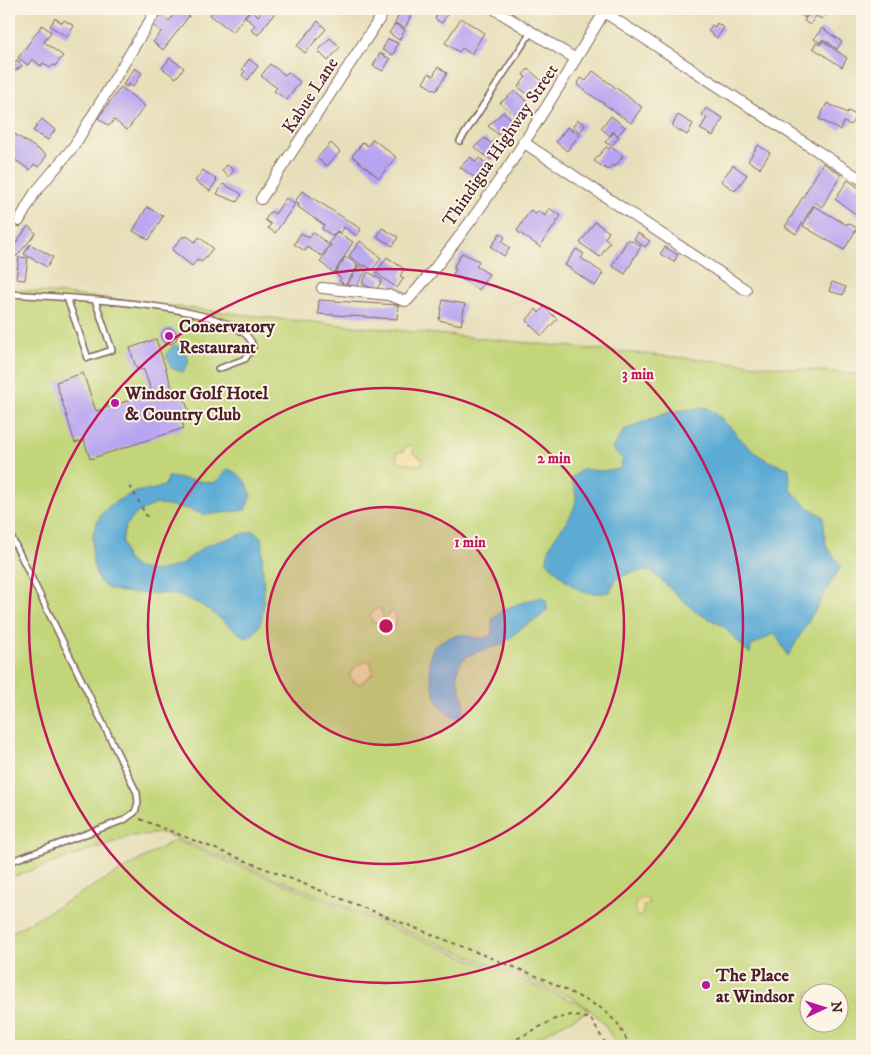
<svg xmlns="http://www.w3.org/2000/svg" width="871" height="1055" viewBox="0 0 871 1055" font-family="'IM FELL DW Pica',serif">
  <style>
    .green { fill: #c2d579; stroke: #867a52; fill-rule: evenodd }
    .sand { fill: #eeda9e; stroke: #9c7c64 }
    .water { fill: #5babd5; stroke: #526580 }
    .building { fill: #b7a4f1 }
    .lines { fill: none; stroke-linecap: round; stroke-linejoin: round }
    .service-casing { stroke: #81625d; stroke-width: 8 }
    .minor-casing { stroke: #81625d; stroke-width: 12 }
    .path { stroke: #81625d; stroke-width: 2; stroke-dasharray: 4 4; stroke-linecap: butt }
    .service { stroke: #fff; stroke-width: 5 }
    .minor { stroke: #fff; stroke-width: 10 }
    .ring { fill: none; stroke: #c2185b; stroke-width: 2.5 }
    .poi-dot { fill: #b5179e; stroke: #fcf5e5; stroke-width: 2 }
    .labels { text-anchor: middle; stroke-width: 4; stroke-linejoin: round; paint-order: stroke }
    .street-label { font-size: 18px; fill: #4a1f2b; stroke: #fcf5e5 }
    .poi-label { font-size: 18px; font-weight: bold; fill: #4a1f2b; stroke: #fcf5e5; text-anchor: start }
    .centre { fill: #c2185b; stroke: #fcf5e5; stroke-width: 2.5 }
    .ring-label { font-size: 15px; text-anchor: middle; font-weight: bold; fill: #c2185b; stroke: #fcf5e5; stroke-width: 4; stroke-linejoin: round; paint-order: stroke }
  </style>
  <rect width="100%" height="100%" fill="#fcf5e5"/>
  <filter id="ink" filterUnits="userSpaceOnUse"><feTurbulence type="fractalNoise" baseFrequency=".02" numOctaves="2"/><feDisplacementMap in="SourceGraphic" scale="10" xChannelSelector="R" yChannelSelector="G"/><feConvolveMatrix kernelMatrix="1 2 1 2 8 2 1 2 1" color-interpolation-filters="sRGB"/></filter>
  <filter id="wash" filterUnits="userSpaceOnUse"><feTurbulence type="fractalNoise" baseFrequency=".0096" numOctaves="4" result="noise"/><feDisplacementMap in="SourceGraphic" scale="20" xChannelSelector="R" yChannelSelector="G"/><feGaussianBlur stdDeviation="1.12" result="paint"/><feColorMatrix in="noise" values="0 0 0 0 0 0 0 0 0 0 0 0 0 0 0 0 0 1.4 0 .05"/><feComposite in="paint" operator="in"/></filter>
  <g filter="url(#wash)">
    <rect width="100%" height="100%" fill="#e7dfba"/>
    <path class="green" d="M9 289 104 298 281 319 862 375V1046H617C606 1024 593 1009 571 997L163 833 131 836 9 878ZM808 992H838V1022H808Z
      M175 840 578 1003 590 1010 521 1046H9V934Z"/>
    <path class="sand" d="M410 445 413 448V453L423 459 422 465C418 466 401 462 397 461V453L404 451 405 447Z
      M376 608 381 610 384 619 391 612 396 614V623L393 627 372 622 370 615Z
      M365 661 371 662 373 673 360 684 353 681 349 675 355 667Z
      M641 898H647L649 903 644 906 642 916 637 917 635 905Z"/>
    <path class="water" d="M174 345 184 349 189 362 183 372 171 368 166 354Z
      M706 407C739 427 744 458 789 468L790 489 806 506 823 516 826 546 841 566 788 656 775 633 751 646 750 654 723 626 696 612 651 571 633 572 616 579 610 592C578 598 569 583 547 562 547 535 575 522 576 498 576 491 573 484 571 478L583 469 600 471 620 469 623 459 612 449 624 430 645 421 670 412Z
      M228 469C242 475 246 481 251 495L245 510 205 515 188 509 156 504 137 513 125 527 122 541 126 559 137 568 158 571 180 565 207 545 253 531 261 537 263 544C259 569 275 629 246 638 226 625 209 606 186 598 161 589 134 597 110 589 98 585 95 573 93 562 89 524 99 506 136 492 146 489 155 491 165 485L168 477 214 483Z
      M541 597 546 600 547 610C540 620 531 621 523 627 515 633 507 642 498 646 487 650 471 651 463 660 446 679 474 699 460 717L454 718C450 715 445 712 442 708 432 695 422 653 438 643 444 639 452 636 460 635 471 634 483 644 492 633 492 629 491 624 492 621 495 609 530 600 541 597Z"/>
    <g id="blocks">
      <path class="building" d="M178 9 189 16 163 50 153 42 161 32 153 25 161 15 169 21Z
        M214 9H248L249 10 233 32 210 15Z
        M264 9H278L258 35 251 30 255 25 245 17 251 10 258 16Z
        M439 9H450L442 23 435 19Z
        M791 9H810L805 18Z
        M811 9H829L822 19 816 16 810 25 804 21Z
        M401 10 411 15 405 28 395 23Z
        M55 18 62 23 64 20 74 26 67 37 50 26Z
        M461 18 484 33 471 54 462 48 459 52 445 43Z
        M318 21 326 29 305 53 297 46Z
        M717 23 724 28 717 38 708 31 712 25 715 27Z
        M395 24 405 30 399 40 389 33Z
        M42 25 51 32 44 42 63 56 55 66 53 65 50 68 43 63 41 66 32 59 28 65 18 58Z
        M822 28 842 42 837 49 823 39 820 43 814 39Z
        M330 38 340 47 328 61 318 51Z
        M388 39 398 43 393 55 382 50Z
        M823 41 847 58 842 67 813 48 816 43 820 45Z
        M380 53 390 59 383 71 373 66Z
        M170 58 184 68 176 78 162 68Z
        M249 59 258 66 248 80 242 75 245 71 242 69Z
        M17 60 22 66 11 74 9 66Z
        M270 64 285 75 288 72 300 82 287 100 274 91 277 88 261 76Z
        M438 67 447 73 436 91 423 83 429 73 433 76Z
        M135 68 142 73 133 87 129 84 127 87 123 85Z
        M528 69 542 81 530 96 518 87 526 77 523 75Z
        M593 71 642 107 631 123 577 85 581 78 586 81Z
        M121 87 145 106 127 130 114 120 109 126 98 118Z
        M515 91 529 103 517 117 500 103Z
        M827 103 847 113 848 111 856 115 851 125 844 122 840 130 819 119Z
        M706 108 723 118 713 136 700 129 707 118 702 115Z
        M503 112 519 125 506 141 488 126Z
        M678 115 693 124 687 135 672 126Z
        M611 116 625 127 618 135 613 131 610 136 601 128Z
        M42 119 55 130 48 140 33 131Z
        M578 120 585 125 580 132 573 126Z
        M567 127 580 134 567 151 556 142Z
        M13 133 47 155 39 167 34 164 30 170 9 156V140Z
        M613 133 619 137 611 146 605 142Z
        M485 138 492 144 496 139 503 145 491 160 474 147Z
        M373 139 396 157 379 178 352 156 363 142 368 146Z
        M331 143 340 152 327 166 317 158Z
        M758 145 770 153 760 168 748 161Z
        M606 147 609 149 611 147 623 156 615 167 612 165 608 170 594 161Z
        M470 157 476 162 479 158 486 163 475 178 460 167Z
        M823 163 841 175 822 207 815 202 796 234 785 227Z
        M227 165 234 170 229 177 222 171Z
        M733 165 747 175 735 191 721 181Z
        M203 170 217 180 210 191 195 181Z
        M848 180 862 190 861 218 835 199Z
        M223 184 242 194 237 202 217 194Z
        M302 191 361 229 357 236 344 227 341 233 337 231 333 236 322 229 324 225 298 207 299 204 295 202Z
        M286 198 295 204 275 233 268 228 271 224 265 220 271 211 275 214Z
        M814 206 847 225 848 223 857 228 844 250 803 226Z
        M147 207 163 216 149 240 133 231Z
        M549 208 561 216 540 247 517 231 530 210 536 214 538 211 545 216Z
        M595 222 609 232 605 238 610 242 600 257 580 243Z
        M28 226 36 233 16 257 10 251Z
        M382 228 398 237 393 246 377 237Z
        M313 232 329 245 322 256 307 247 305 251 294 244 301 233 309 238Z
        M337 232 353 242 334 273 320 262 331 245 329 243Z
        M500 233 505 237 502 242 510 248 504 256 491 247Z
        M638 233 650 241 645 247 634 239Z
        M183 236 185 238 187 236 195 242 199 237 213 248 202 262 198 259 192 266 172 250Z
        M628 239 641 246 625 274 612 266Z
        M360 241 381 258 372 270 365 265 364 267 349 256Z
        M30 244 53 257 47 267 24 254Z
        M665 247 678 255 674 262 660 254Z
        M576 249 584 254 581 258 603 273 595 286 565 265Z
        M462 253 479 261 476 266 489 274 479 290 453 274 456 269 453 268Z
        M19 257 28 258 25 280 16 279Z
        M345 257 358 265 345 285 339 281 341 278 335 274Z
        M387 257 404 269 400 276 404 278 397 288 376 273Z
        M359 266 366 271 354 290 347 285Z
        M368 272 382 280 376 291 362 283Z
        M832 282 846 287 843 295 829 291Z
        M319 300 398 305 397 319 318 314Z
        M443 300 465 304 461 325 439 320Z
        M544 307 557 319 542 336 526 321 536 309 539 313Z
        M161 336a8 8 0 1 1 16 0a8 8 0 1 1-16 0Z
        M156 339 176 400 184 397 189 412 180 415 184 428 90 459 84 440 75 443 56 382 83 373 96 411 152 393 144 370 136 368 130 348Z"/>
    </g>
  </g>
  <g filter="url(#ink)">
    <use href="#blocks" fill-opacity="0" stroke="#81625d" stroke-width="1"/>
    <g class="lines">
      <defs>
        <path id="service" d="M460 141 531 32
          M9 294C48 297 246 302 253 347L245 359 218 369
          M67 298 88 358 112 350 95 300
          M9 532 137 793 138 803 135 812 124 820 9 862"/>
        <path id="minor" d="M494 9 576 59
          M604 12 862 180
          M523 142 746 290
          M261 199 386 9
          M19 221 34 194 74 146 157 9
          M322 288 388 295 405 301 408 300C484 214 547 107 606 9"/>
      </defs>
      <use href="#service" class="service-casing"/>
      <use href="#minor" class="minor-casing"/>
      <path class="path" d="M130 486 147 517
        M140 819 544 979 603 1009 618 1024 630 1046
        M503 1046 555 1019 571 1015 591 1019 607 1046"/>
      <use href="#service" class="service"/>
      <use href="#minor" class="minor"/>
    </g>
  </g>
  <circle cx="386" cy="626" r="119" fill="#c2185b" fill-opacity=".12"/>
  <g class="ring">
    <circle cx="386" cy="626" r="119"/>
    <circle cx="386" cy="626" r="238"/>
    <circle cx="386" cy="626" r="357"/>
  </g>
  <g class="poi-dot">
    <circle cx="169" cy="336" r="5"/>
    <circle cx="115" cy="403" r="5"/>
    <circle cx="706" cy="985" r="5"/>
  </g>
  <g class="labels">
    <g class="street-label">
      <text transform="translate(310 95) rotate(-57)" y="6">Kabue Lane</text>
      <text transform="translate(500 145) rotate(-56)" y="6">Thindigua Highway Street</text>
    </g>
    <g class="poi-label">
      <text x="179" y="332">Conservatory<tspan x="179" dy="21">Restaurant</tspan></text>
      <text x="125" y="399">Windsor Golf Hotel<tspan x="125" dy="21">&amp; Country Club</tspan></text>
      <text x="716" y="981">The Place<tspan x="716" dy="21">at Windsor</tspan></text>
    </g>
  </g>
  <circle cx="386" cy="626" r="8" class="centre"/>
  <g class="ring-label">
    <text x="638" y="379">3 min</text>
    <text x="554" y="463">2 min</text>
    <text x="470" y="547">1 min</text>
  </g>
  <rect width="871" height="1055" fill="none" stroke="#fcf5e5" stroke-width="30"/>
  <g transform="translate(824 1008) rotate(86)"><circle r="24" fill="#fcf5e5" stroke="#b59f9b"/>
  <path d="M0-4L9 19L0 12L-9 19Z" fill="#b5179e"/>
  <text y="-8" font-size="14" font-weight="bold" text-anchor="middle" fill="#4a1f2b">N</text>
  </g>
</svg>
